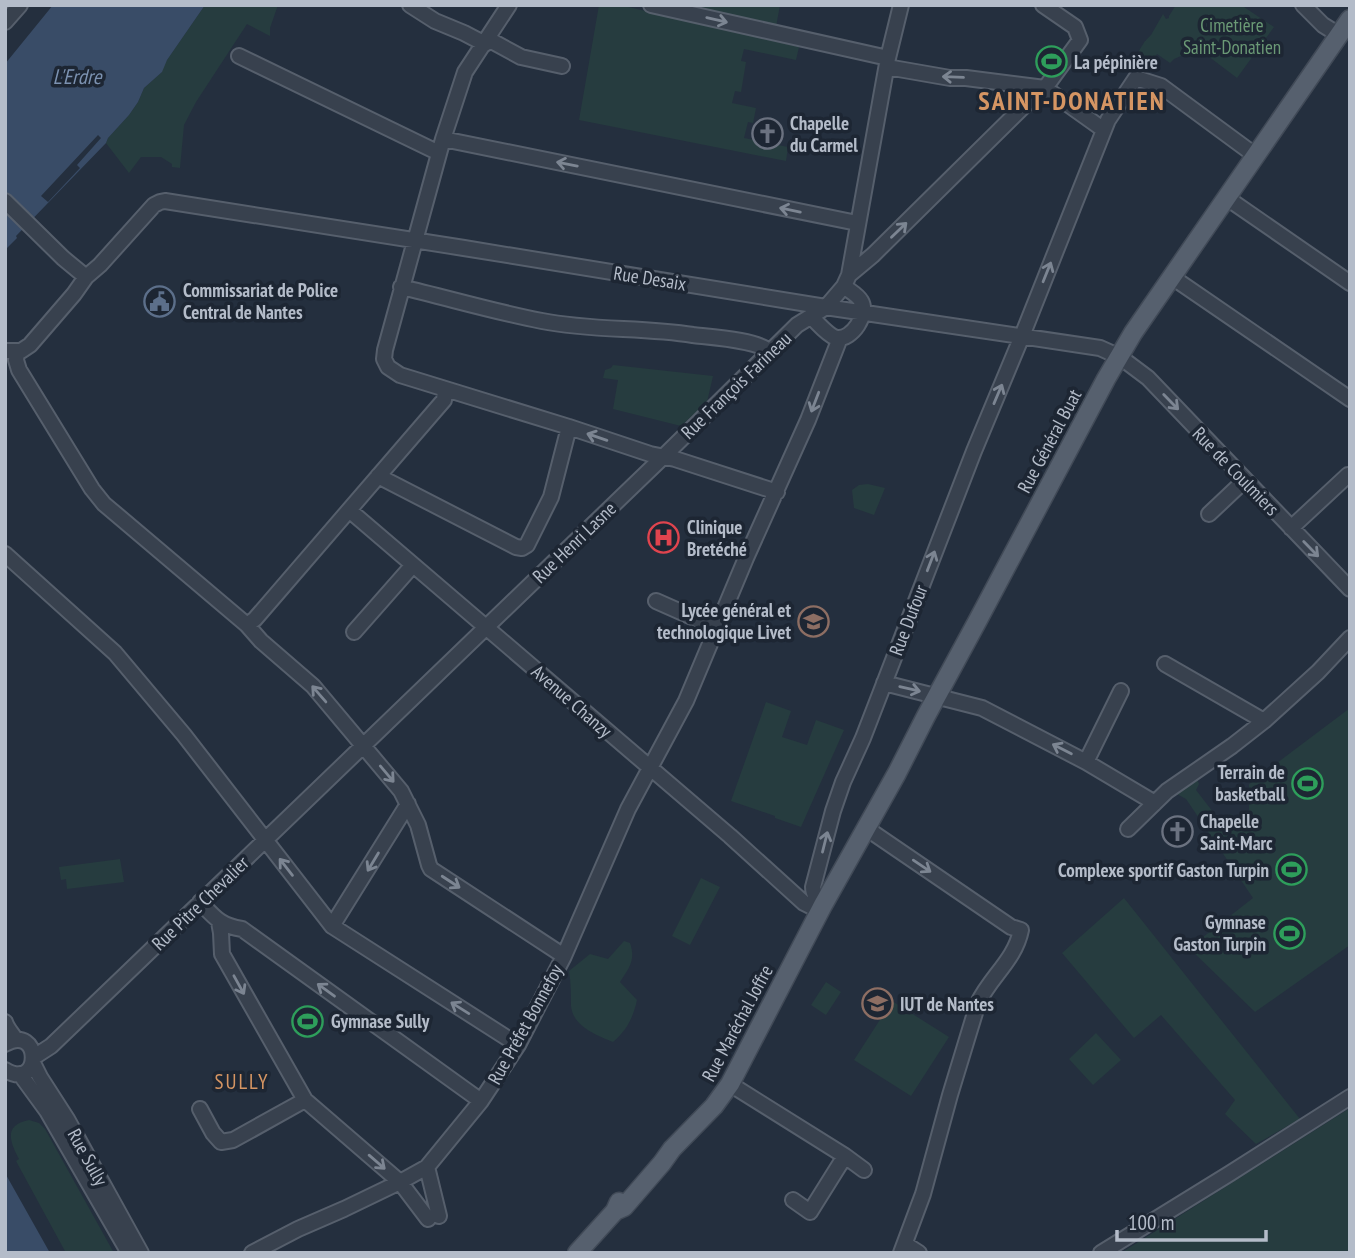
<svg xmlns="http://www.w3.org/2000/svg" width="1355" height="1258" viewBox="0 0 1355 1258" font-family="'PT Sans Narrow',sans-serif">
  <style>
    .green { fill: #263c3f }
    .water { fill: #394c67 }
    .pier { fill: #242f3e }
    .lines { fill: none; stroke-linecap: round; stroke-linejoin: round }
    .minor-casing { stroke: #565f6c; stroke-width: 18 }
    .major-casing { stroke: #414a57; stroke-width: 21 }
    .minor { stroke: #38414e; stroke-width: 14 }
    .major { stroke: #56606e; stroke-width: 18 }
    .oneway { stroke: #7c8592 }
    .labels { text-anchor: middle; stroke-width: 7; stroke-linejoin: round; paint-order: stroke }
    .park-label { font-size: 19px; fill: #6b9a76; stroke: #1d2633 }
    .poi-label { font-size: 19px; font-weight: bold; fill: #b4bcc9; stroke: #1d2633; text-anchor: start }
    .street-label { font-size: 19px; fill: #b4bcc9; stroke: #1d2633 }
    .water-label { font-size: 21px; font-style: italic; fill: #7c92b1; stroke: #1d2633 }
    .neighbourhood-label { font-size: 21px; letter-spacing: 2px; fill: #d59563; stroke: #1d2633 }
    .district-label { font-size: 26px; font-weight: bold; letter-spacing: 2px; fill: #d59563; stroke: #1d2633 }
  </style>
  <rect width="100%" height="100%" fill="#242f3e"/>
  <path class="green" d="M205 5H278L270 28V36L247 24 196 102 184 125 180 168 172 167V164L161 157H141L129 173 106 143 108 138 129 115 138 102 144 88 162 72 160 70Z
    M599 5H620L799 47 796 60 744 49 741 61 746 62 741 92 735 91 732 103 756 108 753 123 748 122 744 138 788 147 786 161 579 120Z
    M682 5H780L776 27Z
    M1176 5H1241L1274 27 1237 78 1204 53 1200 57 1195 54 1193 57 1188 53 1174 59 1170 63 1157 54 1149 65 1134 54H1137L1145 41H1146V40L1151 35 1163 14 1166 19 1169 18V16Z
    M613 365 713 376 707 402 681 426 613 409 618 380 603 378 605 370 611 368Z
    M868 484 885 488 874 515 854 508 852 490 859 485Z
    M766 702 791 711 782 737 807 745 816 720 844 730 801 827 775 818V816L731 801Z
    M1350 708V945L1255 1012 1189 948 1253 898 1186 799 1175 793 1197 779 1199 784 1196 790 1220 821 1231 814 1246 830 1256 820 1249 812V784Z
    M120 859 124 882 67 889 66 879 61 880 59 867Z
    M701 878 720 887 690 945 672 936Z
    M1124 898 1300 1119 1256 1144 1225 1114 1235 1100 1161 1015 1134 1038 1062 953Z
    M624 941 630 943C636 960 629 968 620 982L637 1000C633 1018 627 1030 613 1042 597 1035 573 1027 571 1006 571 994 571 983 569 971L590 954 608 959Z
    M826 982 841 992 826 1015 811 1005Z
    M892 1001 949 1037 911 1096 854 1060Z
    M1096 1033 1121 1060 1093 1085 1069 1059Z
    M1350 1108V1253H1121Z
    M29 1120 39 1123 45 1129 114 1253H66L16 1161 19 1159C10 1142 3 1125 29 1120Z"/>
  <path class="water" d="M53 5H205L167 60 162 72 144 88 138 102 129 115 108 138 106 143 16 236 17 238 5 250V64Z
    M5 1173 50 1253H5Z"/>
  <path class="pier" d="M98 135 101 138 77 165 80 168 48 202 41 196Z"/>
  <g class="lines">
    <defs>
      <path id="minor" d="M410 5 435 21 464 33 485 44
        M509 5 465 72 443 139 385 350 384 359 388 367 400 375 569 427 650 454 675 459 777 492
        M651 5 888 58
        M1303 5 1323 25 1339 35
        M5 22 20 5
        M488 39 521 57 562 66
        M239 56 439 153
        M887 67 950 78H966L1045 88 1104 130
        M443 139 857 223
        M1227 198 1350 283
        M5 201 63 258 86 277
        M849 275 873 255 1032 98 1045 88 1080 40 1075 27 1043 5
        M1172 277 1350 399
        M401 287C448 298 495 312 542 321 592 331 643 327 693 335 710 337 759 340 770 352
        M811 316C816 322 830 337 837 338 852 340 869 314 861 301 857 294 849 291 844 286
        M5 351H21L30 345 74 294 86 277 100 265 154 205 160 202 165 201 464 248 832 308 1100 348 1120 357 1148 378 1350 589
        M17 352 16 360 19 370 92 489 104 504 247 625 261 641 313 686 401 791 418 825 429 865 431 869 564 956
        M378 476 516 547 522 548 527 545 551 497 569 427
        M349 510 730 836 804 903 810 906 823 905
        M1209 514 1245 480
        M1291 528 1348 475
        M5 554 115 653 184 735 332 926 518 1045
        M656 601 717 628
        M247 625 255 619 444 400 445 390
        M354 632 413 565
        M1165 664 1264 721
        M884 683 982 708 1086 762 1155 803
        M1086 762 1121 691
        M866 828 1011 927 1021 930C1015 960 991 976 978 1003L950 1095 923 1194 901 1253
        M1128 829 1167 791 1232 746 1264 721 1318 672 1350 638
        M200 902C215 918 221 926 242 929L481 1101
        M823 905C818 900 813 895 813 887L833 811 843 782 863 738 974 451 1022 336 1104 130 1108 120 1136 78 1161 86 1256 156
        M219 922 221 933 222 954 305 1100 400 1182 428 1219
        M332 926 408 804
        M5 1022C7 1029 12 1033 16 1040
        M5 1044C42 1023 42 1092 5 1070
        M34 1057 51 1046 124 976 663 457 797 325 826 307 844 286 849 275 888 58 901 5
        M33 1063 40 1077 67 1119 141 1253
        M20 1074 47 1111 129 1253
        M730 1084 845 1156 864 1170
        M200 1109 213 1133 221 1142 233 1140 305 1100
        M427 1167 439 1216
        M793 1200 810 1212 845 1156
        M905 1244 919 1253
        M252 1253 298 1229 344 1209 400 1182 427 1167 481 1101 518 1045 564 956 628 809 686 701 746 558 808 420 840 338
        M1101 1253 1229 1174 1350 1097"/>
      <path id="major" d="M615 1211 624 1207 662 1163 672 1149 714 1106 730 1084 823 905 897 773 926 716 978 620 1106 379 1133 333 1350 19
        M577 1253 615 1211 619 1202"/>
    </defs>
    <use href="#minor" class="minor-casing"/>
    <use href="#major" class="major-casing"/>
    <use href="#minor" class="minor"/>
    <use href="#major" class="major"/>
  </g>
  <defs><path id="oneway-shaft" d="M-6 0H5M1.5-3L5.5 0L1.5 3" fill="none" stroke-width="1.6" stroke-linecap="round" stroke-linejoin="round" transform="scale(1.75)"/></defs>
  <g class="oneway">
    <use href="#oneway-shaft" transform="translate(717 20) rotate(13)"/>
    <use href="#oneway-shaft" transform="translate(953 77) rotate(-178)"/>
    <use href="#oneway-shaft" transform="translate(567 164) rotate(-169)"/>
    <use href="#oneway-shaft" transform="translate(790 210) rotate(-168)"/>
    <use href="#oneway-shaft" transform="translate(899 230) rotate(-44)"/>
    <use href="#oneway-shaft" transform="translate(1047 272) rotate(-68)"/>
    <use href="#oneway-shaft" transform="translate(998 394) rotate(-67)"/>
    <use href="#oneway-shaft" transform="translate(815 402) rotate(111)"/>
    <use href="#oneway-shaft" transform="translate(1171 402) rotate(46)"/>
    <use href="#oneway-shaft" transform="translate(597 437) rotate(-161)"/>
    <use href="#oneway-shaft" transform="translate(1311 549) rotate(46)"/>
    <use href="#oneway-shaft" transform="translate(931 561) rotate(-69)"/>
    <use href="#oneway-shaft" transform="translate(910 689) rotate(13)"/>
    <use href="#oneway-shaft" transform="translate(319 694) rotate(-131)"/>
    <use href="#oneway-shaft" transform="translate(1062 749) rotate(-153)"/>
    <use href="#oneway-shaft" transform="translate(387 774) rotate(50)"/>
    <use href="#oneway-shaft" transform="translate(825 842) rotate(-76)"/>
    <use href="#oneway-shaft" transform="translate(373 862) rotate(121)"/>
    <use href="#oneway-shaft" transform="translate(922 866) rotate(34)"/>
    <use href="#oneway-shaft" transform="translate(286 867) rotate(-128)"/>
    <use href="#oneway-shaft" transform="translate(451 882) rotate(33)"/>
    <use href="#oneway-shaft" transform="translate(239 985) rotate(61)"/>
    <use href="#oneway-shaft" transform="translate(326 990) rotate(-144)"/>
    <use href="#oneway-shaft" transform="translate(460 1008) rotate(-148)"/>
    <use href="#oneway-shaft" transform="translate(377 1162) rotate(41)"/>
  </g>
  <defs>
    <symbol id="stadium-ring" viewBox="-11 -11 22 22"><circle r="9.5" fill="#1d2633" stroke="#2e9e5b" stroke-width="1.5"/><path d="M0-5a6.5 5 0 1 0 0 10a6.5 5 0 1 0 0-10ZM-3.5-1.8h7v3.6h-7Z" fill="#2e9e5b"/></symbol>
    <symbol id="church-ring" viewBox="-11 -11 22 22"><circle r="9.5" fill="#1d2633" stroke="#6b7280" stroke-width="1.5"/><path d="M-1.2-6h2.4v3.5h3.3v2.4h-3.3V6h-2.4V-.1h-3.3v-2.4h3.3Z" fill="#6b7280"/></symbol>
    <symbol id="civic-ring" viewBox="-11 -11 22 22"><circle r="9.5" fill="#1d2633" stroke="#5c6f8a" stroke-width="1.5"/><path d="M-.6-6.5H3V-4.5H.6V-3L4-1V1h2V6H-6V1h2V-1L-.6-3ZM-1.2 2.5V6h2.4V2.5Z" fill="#5c6f8a"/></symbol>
    <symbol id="hospital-ring" viewBox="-11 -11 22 22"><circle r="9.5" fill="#1d2633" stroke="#e0444e" stroke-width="1.5"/><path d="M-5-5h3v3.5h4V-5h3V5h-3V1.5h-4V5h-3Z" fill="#e0444e"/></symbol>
    <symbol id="school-ring" viewBox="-11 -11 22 22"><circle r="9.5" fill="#1d2633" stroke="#8d6e63" stroke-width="1.5"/><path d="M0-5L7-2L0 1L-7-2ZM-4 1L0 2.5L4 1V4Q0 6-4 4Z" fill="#8d6e63"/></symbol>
    <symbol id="university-ring" viewBox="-11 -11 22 22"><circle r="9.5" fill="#1d2633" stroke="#8d6e63" stroke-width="1.5"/><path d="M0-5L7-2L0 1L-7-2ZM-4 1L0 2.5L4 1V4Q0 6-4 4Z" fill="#8d6e63"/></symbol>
  </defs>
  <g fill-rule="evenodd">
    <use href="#stadium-ring" x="1034" y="44" width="35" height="35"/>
    <use href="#church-ring" x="750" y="116" width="35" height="35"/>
    <use href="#civic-ring" x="142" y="284" width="35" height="35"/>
    <use href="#hospital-ring" x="646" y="520" width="35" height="35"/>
    <use href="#school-ring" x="796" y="604" width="35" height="35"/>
    <use href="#stadium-ring" x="1290" y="766" width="35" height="35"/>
    <use href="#church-ring" x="1160" y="814" width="35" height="35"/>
    <use href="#stadium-ring" x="1274" y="852" width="35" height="35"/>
    <use href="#stadium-ring" x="1272" y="916" width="35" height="35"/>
    <use href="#university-ring" x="860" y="986" width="35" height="35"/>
    <use href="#stadium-ring" x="290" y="1004" width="35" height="35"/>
  </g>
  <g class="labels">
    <g class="park-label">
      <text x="1232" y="32">Cimetière<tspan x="1232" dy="22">Saint-Donatien</tspan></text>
    </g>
    <g class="poi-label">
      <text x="1074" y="69">La pépinière</text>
      <text x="790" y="130">Chapelle<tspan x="790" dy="22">du Carmel</tspan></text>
      <text x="183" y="297">Commissariat de Police<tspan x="183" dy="22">Central de Nantes</tspan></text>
      <text x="687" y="534">Clinique<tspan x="687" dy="22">Bretéché</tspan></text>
      <text x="791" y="617" text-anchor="end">Lycée général et<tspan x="791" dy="22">technologique Livet</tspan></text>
      <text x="1285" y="779" text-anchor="end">Terrain de<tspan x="1285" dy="22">basketball</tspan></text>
      <text x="1200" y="828">Chapelle<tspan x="1200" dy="22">Saint-Marc</tspan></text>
      <text x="1269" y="877" text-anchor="end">Complexe sportif Gaston Turpin</text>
      <text x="1266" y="929" text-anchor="end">Gymnase<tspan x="1266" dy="22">Gaston Turpin</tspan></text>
      <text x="900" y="1011">IUT de Nantes</text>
      <text x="331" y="1028">Gymnase Sully</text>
    </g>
    <g class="street-label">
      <text transform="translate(650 278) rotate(9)" y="7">Rue Desaix</text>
      <text transform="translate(736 385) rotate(-44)" y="7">Rue François Farineau</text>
      <text transform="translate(1049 441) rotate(-62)" y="7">Rue Général Buat</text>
      <text transform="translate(1236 471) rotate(46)" y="7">Rue de Coulmiers</text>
      <text transform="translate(574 542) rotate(-44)" y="7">Rue Henri Lasne</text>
      <text transform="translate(908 620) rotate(-69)" y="7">Rue Dufour</text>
      <text transform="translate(572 701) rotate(41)" y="7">Avenue Chanzy</text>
      <text transform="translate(200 903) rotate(-44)" y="7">Rue Pitre Chevalier</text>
      <text transform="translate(737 1023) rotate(-62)" y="7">Rue Maréchal Joffre</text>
      <text transform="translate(525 1024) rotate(-61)" y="7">Rue Préfet Bonnefoy</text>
      <text transform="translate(88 1157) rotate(61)" y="7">Rue Sully</text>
    </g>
    <g class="water-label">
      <text x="77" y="84">L'Erdre</text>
    </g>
    <g class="neighbourhood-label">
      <text x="242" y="1089">SULLY</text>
    </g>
    <g class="district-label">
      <text x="1072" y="110">SAINT-DONATIEN</text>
    </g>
  </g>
  <rect width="1355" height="1258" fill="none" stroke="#b4bcc9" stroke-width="14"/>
  <path d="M1117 1230v10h149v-10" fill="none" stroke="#b4bcc9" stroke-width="3.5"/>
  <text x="1128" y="1230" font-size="21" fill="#b4bcc9" stroke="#1d2633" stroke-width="5" paint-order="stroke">100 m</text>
</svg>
